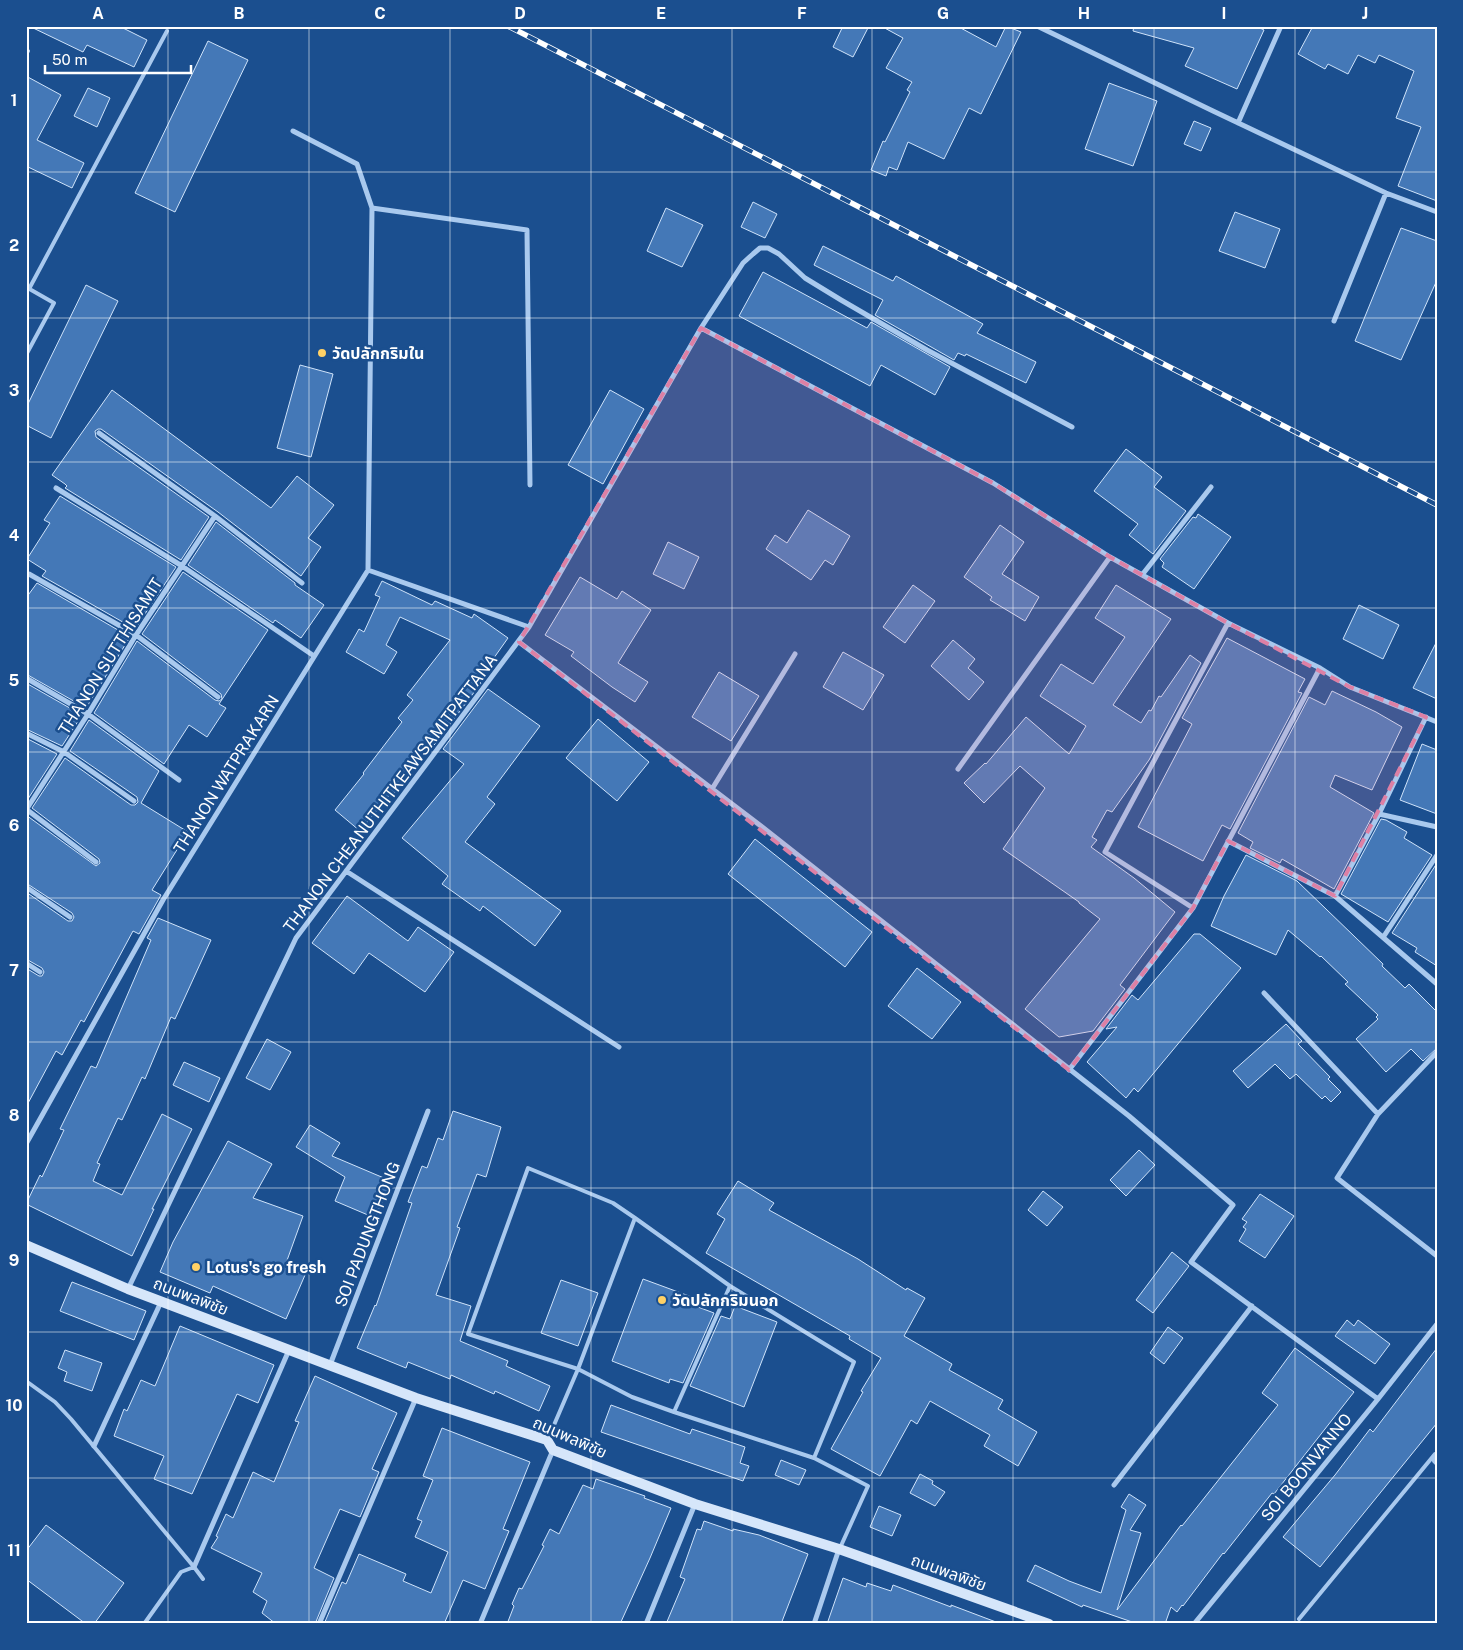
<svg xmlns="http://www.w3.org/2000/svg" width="1463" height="1650" viewBox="0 0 1463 1650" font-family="'Public Sans','Noto Sans Thai',sans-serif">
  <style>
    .building { fill: #4478b7; stroke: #cfe3fa }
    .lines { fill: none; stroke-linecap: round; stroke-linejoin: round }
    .lane { stroke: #a9c9ee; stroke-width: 4 }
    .street { stroke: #a9c9ee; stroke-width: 5 }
    .secondary { stroke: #d6e6fa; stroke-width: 10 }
    .rail-casing { stroke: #fff; stroke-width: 5.5 }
    .rail { stroke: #1b4f8f; stroke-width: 4; stroke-dasharray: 11; stroke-linecap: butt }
    .marked { fill: #dd80a5; fill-opacity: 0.2; stroke: #dd80a5; stroke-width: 4; stroke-dasharray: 10 6; stroke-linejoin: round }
    .grid { fill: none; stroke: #fff; stroke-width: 1; stroke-opacity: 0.55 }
    .poi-dot { fill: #ffd166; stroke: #1b4f8f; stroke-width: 2 }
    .labels { text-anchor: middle; stroke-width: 5; stroke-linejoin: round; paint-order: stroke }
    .poi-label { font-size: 16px; font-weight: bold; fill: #fff; stroke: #1b4f8f; text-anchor: start }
    .street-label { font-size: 16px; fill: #fff; stroke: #1b4f8f }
    .neatline { fill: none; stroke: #fff; stroke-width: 2 }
    .grid-label { font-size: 16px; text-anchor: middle; font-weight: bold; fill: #fff }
  </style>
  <rect width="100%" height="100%" fill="#1b4f8f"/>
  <path class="building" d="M29 26H119L147 40 134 67 87 45 83 52Z
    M843 26H869L853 57 833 47Z
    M881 26H957L996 47 1006 26 1021 32 981 114 969 108 944 159 908 142 897 170 889 167 886 176 871 170 883 141 885 142 910 92 907 90 912 82 886 68 903 38Z
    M1134 26H1256L1264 30 1237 89 1185 66 1194 48 1133 31Z
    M1313 26H1437V201L1398 186 1421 127 1396 118 1414 71 1379 55 1375 63 1358 55 1348 74 1328 64 1325 69 1298 54Z
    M208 41 248 60 175 212 135 193Z
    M26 76 61 95 37 140 84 163 72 188 26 166Z
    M1109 83 1157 101 1133 166 1085 149Z
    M88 88 110 98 97 127 74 116Z
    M1194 121 1211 128 1201 151 1184 144Z
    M753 202 777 214 765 238 741 227Z
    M666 208 703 225 682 267 647 251Z
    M1235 212 1280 229 1265 268 1219 251Z
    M1401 228 1437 241V280L1401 360 1355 341Z
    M823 246 893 281 896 276 983 324 977 333 1036 362 1026 383 966 354 965 356 958 353 954 360 875 315 883 300 814 265Z
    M763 272 867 328 871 322 950 367 935 395 881 365 870 386 739 316Z
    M86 285 118 301 51 438 26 425V408Z
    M300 365 333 374 311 457 277 448Z
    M112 390 271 508 297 476 334 505 308 538 321 547 301 576 218 512 101 429H98L95 431 96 437 209 517 181 560 65 488 67 486 65 484 52 475Z
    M610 390 644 409 603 484 568 465Z
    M1126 449 1162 477 1154 487 1186 511 1153 554 1129 535 1138 524 1094 491Z
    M60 496 176 567 135 629 42 576 46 571 27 559 50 523 44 520Z
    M808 510 850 536 833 565 825 560 811 580 766 549 775 535 787 543Z
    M1198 514 1231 537 1194 589 1162 567 1164 563 1160 559 1193 517 1196 518Z
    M216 522 295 583V585L324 605 301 638 275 620 273 623 188 565Z
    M1000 525 1024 542 1002 574 1039 597 1025 621 990 600 992 597 964 577Z
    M668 542 699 557 684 589 653 574Z
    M183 572 268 630 219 704 226 708 207 737 189 725 164 764 94 713 137 641 215 700 219 701 222 699 221 694 142 634Z
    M580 577 617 599 622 591 651 610 618 663 648 682 635 702 612 687 571 656 574 652 545 635Z
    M382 581 432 605 435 601 472 618 474 614 508 638 479 679 478 681 481 683 436 743 432 747 430 746 392 796 390 794 360 831 335 810 364 774 363 773 402 722 398 718 413 700 407 695 450 640 400 617 386 645 397 652 384 674 346 652 359 629 364 632 380 597 375 595Z
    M37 583 130 637 86 708 26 674V598Z
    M913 585 935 601 905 643 883 627Z
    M1116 585 1171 619 1113 705 1141 723 1149 710 1151 711 1159 696 1161 697 1190 655 1201 663 1149 760 1112 812 1107 810 1092 837 1097 840 1091 847 1134 878 1175 912 1120 985 1125 989 1093 1031 1059 1037 1025 1009 1100 919 1079 903V902L1003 849 1045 788 1020 766 984 803 964 783 985 763 986 764 1026 717 1069 754 1086 726 1040 696 1061 664 1093 684 1125 637 1095 618Z
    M1359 605 1399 625 1383 659 1343 639Z
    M1227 638 1305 679 1298 692 1302 693 1230 829 1222 825 1203 861 1138 827 1192 724 1182 718Z
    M953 640 975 659 968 668 984 682 969 700 931 666Z
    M1437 641V699L1413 688Z
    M843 652 884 675 863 710 823 687Z
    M719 672 759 696 731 741 692 717Z
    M26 683 82 715 62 746 26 729Z
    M488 689 540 726 487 797 495 804 465 842 561 911 535 946 483 906 480 911 442 884 448 876 402 838 464 764 443 749Z
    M1332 691 1376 712 1402 727 1372 790 1335 775 1330 787 1374 813 1334 889 1282 859 1280 863 1250 848 1253 842 1238 833 1309 697 1325 705Z
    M598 719 649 762 617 801 566 758Z
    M89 720 159 771 141 803 188 832 152 890 161 895 139 934 133 931 84 1022 81 1020 62 1055 56 1051 26 1107V968L39 976H42L44 972 42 968 26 959V892L68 921H72L74 917 72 913 26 883V815L96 866 100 863 99 859 32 808 65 758 131 805H135L138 802 137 797 70 751Z
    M26 738 57 754 26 802Z
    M1422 744 1437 750V814L1400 800Z
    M1381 819 1386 820 1407 832 1404 838 1432 855 1388 922 1341 894Z
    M755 839 872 932 845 967 728 874Z
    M1246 855 1297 881 1383 964 1382 966 1405 988 1409 984 1437 1012V1048L1423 1061 1411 1049 1386 1072 1356 1039 1378 1019 1376 1017 1378 1015 1345 984 1348 982 1321 956 1320 957 1288 930 1276 955 1211 926 1224 896Z
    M1437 863V966L1415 952 1417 948 1392 933Z
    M347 896 408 941 418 927 454 952 425 992 369 953 354 974 312 943Z
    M158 918 211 940 175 1019 171 1017 145 1079 142 1077 122 1120 118 1118 97 1163 100 1164 93 1181 122 1195 162 1114 192 1129 152 1209H154L132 1256 26 1204 40 1175 42 1177 64 1130 60 1129 91 1066 96 1068 151 940 147 938Z
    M1194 934H1200L1241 968 1138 1092 1134 1088 1126 1098 1087 1062 1117 1027 1106 1029 1132 995 1138 1000Z
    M917 968 961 1002 932 1039 888 1006Z
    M1286 1024 1302 1041 1298 1044 1330 1077 1328 1079 1341 1092 1331 1102 1325 1096 1322 1099 1296 1074 1290 1079 1275 1064 1248 1088 1233 1071Z
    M267 1039 291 1052 270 1090 246 1078Z
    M184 1062 220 1078 209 1102 173 1085Z
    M453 1111 501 1127 486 1177 477 1174 457 1227 460 1228 436 1295 471 1306 460 1341 508 1361 506 1366 550 1386 539 1411 495 1391 494 1394 451 1375 450 1379 408 1362 406 1368 357 1348 375 1305 376 1306 412 1203 408 1202 422 1166 427 1168 438 1138 443 1140Z
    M310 1125 340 1143 332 1156 391 1181 375 1218 335 1201 345 1177 296 1147Z
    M228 1141 272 1164 253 1198 303 1216 285 1266 305 1275 286 1319 213 1286 210 1293 160 1272 173 1242Z
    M1139 1150 1155 1165 1126 1196 1110 1180Z
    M738 1181 774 1203 769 1210 858 1259 906 1290 907 1288 925 1298 904 1336 952 1364 949 1370 1003 1400 998 1409 1037 1432 1018 1466 984 1446 990 1435 930 1401 917 1424 911 1420 880 1476 831 1449 863 1392 861 1391 881 1358 849 1339 850 1336 706 1253 725 1219 717 1214Z
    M1043 1191 1063 1207 1047 1226 1028 1210Z
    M1260 1194 1294 1216 1265 1258 1239 1241 1246 1229 1243 1227 1247 1222 1242 1219Z
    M1172 1252 1189 1266 1153 1313 1136 1300Z
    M643 1279 700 1300 698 1307 714 1313 683 1383 670 1379 669 1383 612 1361Z
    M561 1280 598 1293 578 1346 541 1333Z
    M72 1282 146 1311 134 1340 60 1311Z
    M735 1306 777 1322 744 1407 690 1386 721 1316 730 1319Z
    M1347 1320 1354 1326 1358 1320 1390 1344 1375 1364 1335 1336Z
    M180 1326 274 1365 258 1403 237 1394 192 1494 154 1479 164 1456 114 1436 124 1409 127 1411 141 1380 155 1386Z
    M1168 1327 1183 1338 1164 1364 1150 1353Z
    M1295 1348 1354 1392 1274 1494 1272 1493 1224 1554 1223 1553 1183 1606 1182 1605 1177 1612 1171 1607 1165 1624H1138L1083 1605 1082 1607 1027 1581 1035 1565 1069 1581 1101 1593 1126 1510 1121 1507 1129 1494 1146 1505 1130 1530 1141 1533 1117 1610 1181 1525 1182 1526 1278 1405 1262 1393Z
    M1437 1348V1423L1320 1567 1283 1537 1335 1475 1370 1429 1373 1432Z
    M65 1350 102 1363 92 1391 64 1381 67 1372 58 1368Z
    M315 1376 397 1413 372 1469 379 1472 360 1517 340 1509 314 1568 334 1578 315 1624H276L262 1613 267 1601 253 1592 262 1573 211 1548 218 1537 216 1536 226 1514 233 1518 253 1472 274 1482 299 1422 295 1421Z
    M611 1405 690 1434 692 1429 745 1447 740 1463 749 1466 743 1481 601 1432Z
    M442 1428 530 1462 503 1529 509 1531 485 1589 463 1580 444 1624H324L342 1582 346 1584 359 1554 406 1574 403 1581 431 1593 448 1552 415 1537 422 1521 417 1519 433 1480 423 1476Z
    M781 1460 806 1470 799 1485 775 1475Z
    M920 1474 933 1481 932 1484 945 1492 935 1506 910 1493Z
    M596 1479 645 1496 644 1498 671 1508 650 1558 620 1624H507L514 1606 512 1604 519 1588 522 1589 544 1546 542 1545 550 1529 559 1534 583 1485 593 1489Z
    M879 1506 901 1515 892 1536 870 1527Z
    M704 1521 733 1531V1529L759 1535 808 1554 781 1624H666L685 1579 680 1577 697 1529 701 1530Z
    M46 1525 124 1583 94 1624H86L26 1579V1551Z
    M843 1578 866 1587 867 1583 891 1591 893 1585 951 1607V1605L996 1622V1624H827Z"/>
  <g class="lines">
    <path class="lane" d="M26 50 28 51
      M26 287 54 303 26 355
      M29 289 167 31
      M635 1218 613 1203 528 1168 468 1334 578 1369 632 1397 674 1412 814 1458 868 1486 840 1548
      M26 1381 55 1402 71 1419 194 1567
      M674 1412 730 1286
      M548 1439 578 1369 635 1218 730 1286 854 1362 814 1458
      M1435 1454 1434 1461 1437 1464
      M1299 1619 1435 1454
      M144 1624 181 1572 194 1567 203 1579"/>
    <path class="street" d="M1037 26 1213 111 1386 193 1437 212
      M1238 123 1281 26
      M293 131 357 164 372 208 368 570
      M372 208 527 230 530 485
      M1334 321 1386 193
      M701 328 993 483 1110 557 1228 623 1320 668 1350 687 1437 722
      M99 433 215 516 302 583
      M56 488 182 566 314 656
      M29 574 136 635 218 697
      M1142 575 1211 487
      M519 642 761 826 1129 1116 1233 1205 1191 1262 1378 1399
      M26 678 88 714 179 780
      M26 733 64 752 134 801
      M958 769 1110 557
      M712 789 795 654
      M26 809 96 862
      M26 810 88 714 136 635 215 516
      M1379 814 1437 827
      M1228 841 1335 896 1437 984
      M346 871 619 1047
      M26 887 70 917
      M1335 896 1379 814 1426 717
      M1193 908 1105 852 1228 623
      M1384 936 1437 855
      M26 963 40 972
      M1264 993 1378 1114
      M1437 1052 1378 1114 1337 1178 1437 1256
      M1069 1070 1193 908 1320 668
      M26 1144 163 900 368 570 529 627
      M128 1289 296 938 529 627 701 328 743 263 753 254 760 248H768L779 254 805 278 841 300 927 350 1072 427
      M330 1365 428 1111
      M94 1446 161 1302
      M1114 1485 1252 1306
      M194 1567 289 1350
      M319 1624 416 1398
      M480 1624 553 1450
      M646 1624 695 1504
      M814 1624 839 1549
      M1194 1624 1378 1399 1437 1324"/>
    <path class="secondary" d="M26 1245 128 1289 416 1398 547 1440 553 1450 695 1504 839 1549 1049 1624"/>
    <defs>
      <path id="rail" d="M508 26 1437 505"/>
    </defs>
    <use href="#rail" class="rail-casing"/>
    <use href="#rail" class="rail"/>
  </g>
  <path class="marked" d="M701 328 993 483 1110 557 1228 623 1350 687 1426 717 1335 896 1228 841 1193 908 1069 1070 519 642Z"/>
  <path class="grid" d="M168 26V1624M309 26V1624M450 26V1624M591 26V1624M732 26V1624M872 26V1624M1013 26V1624M1154 26V1624M1295 26V1624M26 172H1437M26 318H1437M26 462H1437M26 608H1437M26 752H1437M26 898H1437M26 1042H1437M26 1188H1437M26 1332H1437M26 1478H1437"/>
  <g class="poi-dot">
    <circle cx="322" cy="353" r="5"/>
    <circle cx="196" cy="1267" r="5"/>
    <circle cx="662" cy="1300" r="5"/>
  </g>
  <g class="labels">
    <g class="poi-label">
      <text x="332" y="359">วัดปลักกริมใน</text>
      <text x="206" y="1273">Lotus's go fresh</text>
      <text x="672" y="1306">วัดปลักกริมนอก</text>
    </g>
    <g class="street-label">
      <text transform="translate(110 656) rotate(-58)" y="6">THANON SUTTHISAMIT</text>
      <text transform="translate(226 774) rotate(-58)" y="6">THANON WATPRAKARN</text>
      <text transform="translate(390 793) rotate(-53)" y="6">THANON CHEANUTHITKEAWSAMITPATTANA</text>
      <text transform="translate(367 1234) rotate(-69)" y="6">SOI PADUNGTHONG</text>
      <text transform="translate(191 1296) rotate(21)" y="6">ถนนพลพิชัย</text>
      <text transform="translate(570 1437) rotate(24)" y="6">ถนนพลพิชัย</text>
      <text transform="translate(1306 1467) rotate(-51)" y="6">SOI BOONVANNO</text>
      <text transform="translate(949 1572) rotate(20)" y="6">ถนนพลพิชัย</text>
    </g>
  </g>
  <rect width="1463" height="1650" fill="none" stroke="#1b4f8f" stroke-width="55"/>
  <path d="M45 65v8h146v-8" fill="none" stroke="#ffffff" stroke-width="2.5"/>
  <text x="52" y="65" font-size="15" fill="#ffffff" stroke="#1b4f8f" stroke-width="4" paint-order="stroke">50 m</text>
  <rect x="28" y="28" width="1408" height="1594" class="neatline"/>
  <g class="grid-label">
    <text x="98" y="19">A</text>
    <text x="239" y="19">B</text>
    <text x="380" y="19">C</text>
    <text x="520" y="19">D</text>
    <text x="661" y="19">E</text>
    <text x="802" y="19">F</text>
    <text x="943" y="19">G</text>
    <text x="1084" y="19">H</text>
    <text x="1224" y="19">I</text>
    <text x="1365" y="19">J</text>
    <text x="14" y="106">1</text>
    <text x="14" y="251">2</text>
    <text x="14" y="396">3</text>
    <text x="14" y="541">4</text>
    <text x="14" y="686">5</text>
    <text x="14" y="831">6</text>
    <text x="14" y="976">7</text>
    <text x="14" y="1121">8</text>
    <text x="14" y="1266">9</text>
    <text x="14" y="1411">10</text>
    <text x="14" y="1556">11</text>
  </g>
</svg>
